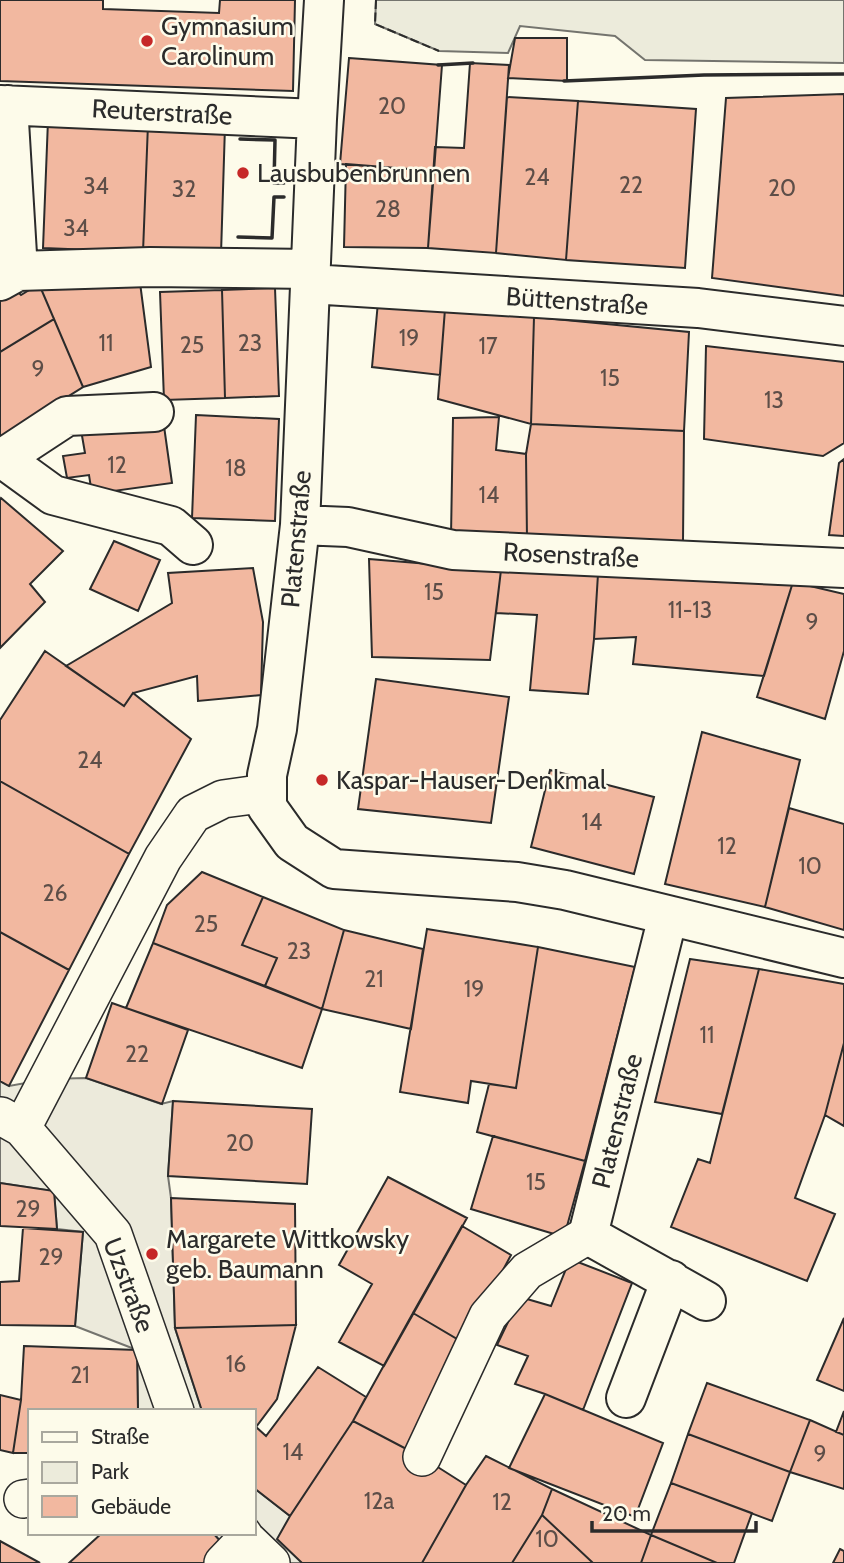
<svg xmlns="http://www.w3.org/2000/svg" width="844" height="1563" viewBox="0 0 844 1563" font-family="Cabin,sans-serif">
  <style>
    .green { fill: #ecebdb; stroke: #74746e; stroke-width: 2 }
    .parking { fill: #eceadb; stroke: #74746e; stroke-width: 2 }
    .building { fill: #f2b8a0; stroke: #2b2b2b; stroke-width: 2 }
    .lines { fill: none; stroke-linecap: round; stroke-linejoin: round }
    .pedestrian-casing { stroke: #2b2b2b; stroke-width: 40 }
    .minor-casing { stroke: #2b2b2b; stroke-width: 42 }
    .pedestrian { stroke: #fdfbea; stroke-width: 37 }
    .minor { stroke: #fdfbea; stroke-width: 38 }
    .fence { stroke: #2b2b2b; stroke-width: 2; stroke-dasharray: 9 3.5; stroke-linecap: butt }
    .wall { stroke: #2b2b2b; stroke-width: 3.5 }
    .poi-dot { fill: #c62828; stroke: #fdfbea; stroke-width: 2.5 }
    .labels { text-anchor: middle; stroke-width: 5; stroke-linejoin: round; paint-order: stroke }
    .number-label { font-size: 23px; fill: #5d4e48 }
    .poi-label { font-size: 26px; fill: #2b2b2b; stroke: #fdfbea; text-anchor: start }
    .street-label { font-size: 26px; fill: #2b2b2b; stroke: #fdfbea }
  </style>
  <rect width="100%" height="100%" fill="#fdfbea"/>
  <path class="green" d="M376 0H844V63L645 60 615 36 520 26 508 53 439 51 375 24Z"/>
  <path class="parking" d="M86 1078 161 1104 173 1101 168 1176 171 1198 175 1328 202 1411H138L137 1350 75 1326 83 1232 57 1229 54 1191 0 1183V1081L9 1086 48 1079Z
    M254 1488 290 1516 302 1563H223L222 1543 213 1533H254Z"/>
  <path class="building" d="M0 0H103V9L219 13 220 0H295L293 91 0 81Z
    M515 38H567V81L508 78Z
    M349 58 442 65 434 171 340 164Z
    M470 63 509 65 496 253 428 248 435 147 464 148Z
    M844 94V296L712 278 726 98Z
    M507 97 578 101 566 260 496 253Z
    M578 101 696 109 685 268 566 260Z
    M48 120 148 124 143 252 43 248Z
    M148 124 225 126 221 254 143 252Z
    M346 164 434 171 428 248 344 247Z
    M139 275 151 367 83 387 39 284Z
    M39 284 54 319 0 352V300L17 291 21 295Z
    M275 288 279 396 225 398 222 290Z
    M222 290 225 398 164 400 160 292Z
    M378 302 445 309 440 375 372 367Z
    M445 309 534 317 531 424 438 399Z
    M534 317 689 332 684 431 531 424Z
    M54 319 83 387 0 439V352Z
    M706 346 844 362V443L823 456 704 439Z
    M196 415 279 419 275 521 192 518Z
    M499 417 496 450 526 454 527 538 451 536 453 418Z
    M163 419 172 483 92 494 89 475 67 478 63 456 85 453 81 430Z
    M531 424 684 431 683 542 527 538 526 454Z
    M844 459V536L829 535 839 463Z
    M1 498 63 551 30 584 45 602 0 648V500Z
    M114 541 160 560 138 611 90 589Z
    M369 559 501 570 490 660 372 657Z
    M253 568 263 622 261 695 198 701 197 676 133 693 124 706 66 666 172 603 168 573Z
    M501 570 598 574 594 639 588 694 530 690 537 615 496 613Z
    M598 574 793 582 764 676 633 664 636 637 594 639Z
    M793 582 844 594V651L825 719 757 697Z
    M45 651 124 706 133 693 191 739 129 854 0 781V720Z
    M376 679 509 697 491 823 358 809Z
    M702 732 800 760 765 907 665 884Z
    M550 770 654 797 634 874 531 847Z
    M0 781 129 854 69 970 0 932Z
    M789 808 844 824V930L765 907Z
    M202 872 263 897 242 945 277 958 265 986 153 943 167 905Z
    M263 897 344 930 322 1009 265 986 277 958 242 945Z
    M427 929 538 947 516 1088 471 1081 468 1103 400 1092Z
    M344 930 423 949 411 1029 322 1009Z
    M0 932 69 970 9 1086 0 1081Z
    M153 943 322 1009 302 1068 126 1008Z
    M538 947 635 967 585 1161 477 1132 489 1084 516 1088Z
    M690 959 759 969 722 1114 655 1102Z
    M759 969 844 984V1043L825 1115 795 1198 835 1214 807 1281 671 1227 698 1159 710 1163Z
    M112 1003 188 1030 162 1104 86 1078Z
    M844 1043V1126L825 1115Z
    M173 1101 312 1109 307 1184 168 1176Z
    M493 1136 585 1161 564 1237 471 1209Z
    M388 1177 467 1218 384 1366 339 1342 372 1284 339 1265Z
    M0 1183 54 1191 57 1229 0 1226Z
    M171 1198 295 1204 296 1325 175 1328Z
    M462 1226 511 1255 464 1343 413 1313Z
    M23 1228 83 1232 75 1326 0 1325V1282L19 1281Z
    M570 1259 632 1283 583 1410 545 1394 515 1384 528 1356 497 1345 520 1297 551 1306Z
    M413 1313 464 1343 406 1449 353 1421Z
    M844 1318V1391L817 1380Z
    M296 1325 277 1399 256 1427 254 1429V1411H202L175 1328Z
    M24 1346 137 1350 138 1411H30V1453H13L21 1400Z
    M318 1367 366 1397 353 1421 290 1516 254 1488V1429L256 1427 266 1436Z
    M707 1383 810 1420 790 1472 688 1434Z
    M545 1394 663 1443 635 1517 509 1468Z
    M0 1395 21 1400 13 1453 0 1450Z
    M844 1411V1435L836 1432Z
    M810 1420 844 1435V1489L790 1472Z
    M353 1421 422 1457 466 1485 422 1563H302L277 1539 290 1516Z
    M688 1434 790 1472 772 1521 671 1483Z
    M486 1456 552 1489 542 1515 512 1563H422L466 1485Z
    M671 1483 752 1513 734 1563H717L651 1535Z
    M552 1489 651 1535 641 1563H593L542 1515Z
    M542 1515 593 1563H512Z
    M102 1533H213L222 1543 204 1563H69Z
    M651 1535 717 1563H641Z
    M0 1541 40 1563H0Z
    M840 1549 844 1551V1563H833Z"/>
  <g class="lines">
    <defs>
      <path id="pedestrian" d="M1 1116 22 1128 113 1234 175 1411
        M22 1128 163 858 193 814 223 799 267 793
        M422 1457 488 1316 527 1271 588 1235
        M23 1499 30 1498
        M242 1533 246 1539 271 1563
        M223 1563 246 1539"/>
      <path id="minor" d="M324 0 317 119 300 525 277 729 267 775V807L292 842 334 869 517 882 565 890 844 958
        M0 105 317 119
        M8 105 18 271
        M0 281 18 271 150 267 310 269
        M310 284 698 308 844 326
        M2 458 53 495 171 526 193 545
        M0 460 67 416 154 412
        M300 525 348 527 453 550 844 568
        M668 916 588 1235 706 1301
        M626 1398 671 1280"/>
    </defs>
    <use href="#pedestrian" class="pedestrian-casing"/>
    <use href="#minor" class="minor-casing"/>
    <use href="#pedestrian" class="pedestrian"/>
    <use href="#minor" class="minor"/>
    <path class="fence" d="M376 0 375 24 439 51"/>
    <path class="wall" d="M438 65 473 63
      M564 81 704 75 844 74
      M240 139 275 140 274 183H284
      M238 237 272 238 274 197H284"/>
  </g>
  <g class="poi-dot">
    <circle cx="147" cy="41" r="7"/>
    <circle cx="243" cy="173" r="7"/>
    <circle cx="322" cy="780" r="7"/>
    <circle cx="152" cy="1254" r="7"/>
  </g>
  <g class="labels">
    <g class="number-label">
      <text x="392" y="114">20</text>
      <text x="537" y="185">24</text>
      <text x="631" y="193">22</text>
      <text x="96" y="194">34</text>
      <text x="782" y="196">20</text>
      <text x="184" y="197">32</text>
      <text x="388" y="217">28</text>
      <text x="76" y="236">34</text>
      <text x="409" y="346">19</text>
      <text x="106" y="351">11</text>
      <text x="250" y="351">23</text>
      <text x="192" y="353">25</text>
      <text x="488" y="354">17</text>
      <text x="38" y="377">9</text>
      <text x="610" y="386">15</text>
      <text x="774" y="408">13</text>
      <text x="117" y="473">12</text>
      <text x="236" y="476">18</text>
      <text x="489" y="503">14</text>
      <text x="434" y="600">15</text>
      <text x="690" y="618">11-13</text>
      <text x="812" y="630">9</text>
      <text x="90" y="768">24</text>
      <text x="592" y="830">14</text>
      <text x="727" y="854">12</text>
      <text x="810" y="874">10</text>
      <text x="55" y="901">26</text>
      <text x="206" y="932">25</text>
      <text x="299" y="959">23</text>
      <text x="374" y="987">21</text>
      <text x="474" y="997">19</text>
      <text x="707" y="1043">11</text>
      <text x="137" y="1062">22</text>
      <text x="240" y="1151">20</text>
      <text x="536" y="1190">15</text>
      <text x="28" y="1217">29</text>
      <text x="51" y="1265">29</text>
      <text x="236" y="1372">16</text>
      <text x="80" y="1383">21</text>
      <text x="293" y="1460">14</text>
      <text x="820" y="1462">9</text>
      <text x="379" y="1509">12a</text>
      <text x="502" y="1510">12</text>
      <text x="547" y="1547">10</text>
    </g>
    <g class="poi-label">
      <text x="161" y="35">Gymnasium<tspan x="161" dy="30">Carolinum</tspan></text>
      <text x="257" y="182">Lausbubenbrunnen</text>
      <text x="336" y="789">Kaspar-Hauser-Denkmal</text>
      <text x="166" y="1248">Margarete Wittkowsky<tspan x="166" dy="30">geb. Baumann</tspan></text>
    </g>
    <g class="street-label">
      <text transform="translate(162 112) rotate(3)" y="9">Reuterstraße</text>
      <text transform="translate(577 301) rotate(4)" y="9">Büttenstraße</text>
      <text transform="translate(296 539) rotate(-85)" y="9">Platenstraße</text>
      <text transform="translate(571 555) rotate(3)" y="9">Rosenstraße</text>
      <text transform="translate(617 1121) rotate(-76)" y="9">Platenstraße</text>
      <text transform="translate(129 1285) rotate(69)" y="9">Uzstraße</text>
    </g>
  </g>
  <rect x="28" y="1409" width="228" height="126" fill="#fdfbea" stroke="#a9a89e" stroke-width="2"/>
  <rect x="42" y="1432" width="35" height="10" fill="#fdfbea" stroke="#a9a89e" stroke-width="2"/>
  <text x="91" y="1444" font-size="21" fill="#2b2b2b">Straße</text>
  <rect x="42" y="1462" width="35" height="21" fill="#ecebdb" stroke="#a9a89e" stroke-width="2"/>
  <text x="91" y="1479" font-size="21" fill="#2b2b2b">Park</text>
  <rect x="42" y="1496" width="35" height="21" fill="#f2b8a0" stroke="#a9a89e" stroke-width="2"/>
  <text x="91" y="1514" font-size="21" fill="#2b2b2b">Gebäude</text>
  <path d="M592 1521v10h164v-10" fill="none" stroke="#2b2b2b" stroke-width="3.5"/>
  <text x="602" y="1521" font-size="21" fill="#2b2b2b" stroke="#fdfbea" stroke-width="5" paint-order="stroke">20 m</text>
</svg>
